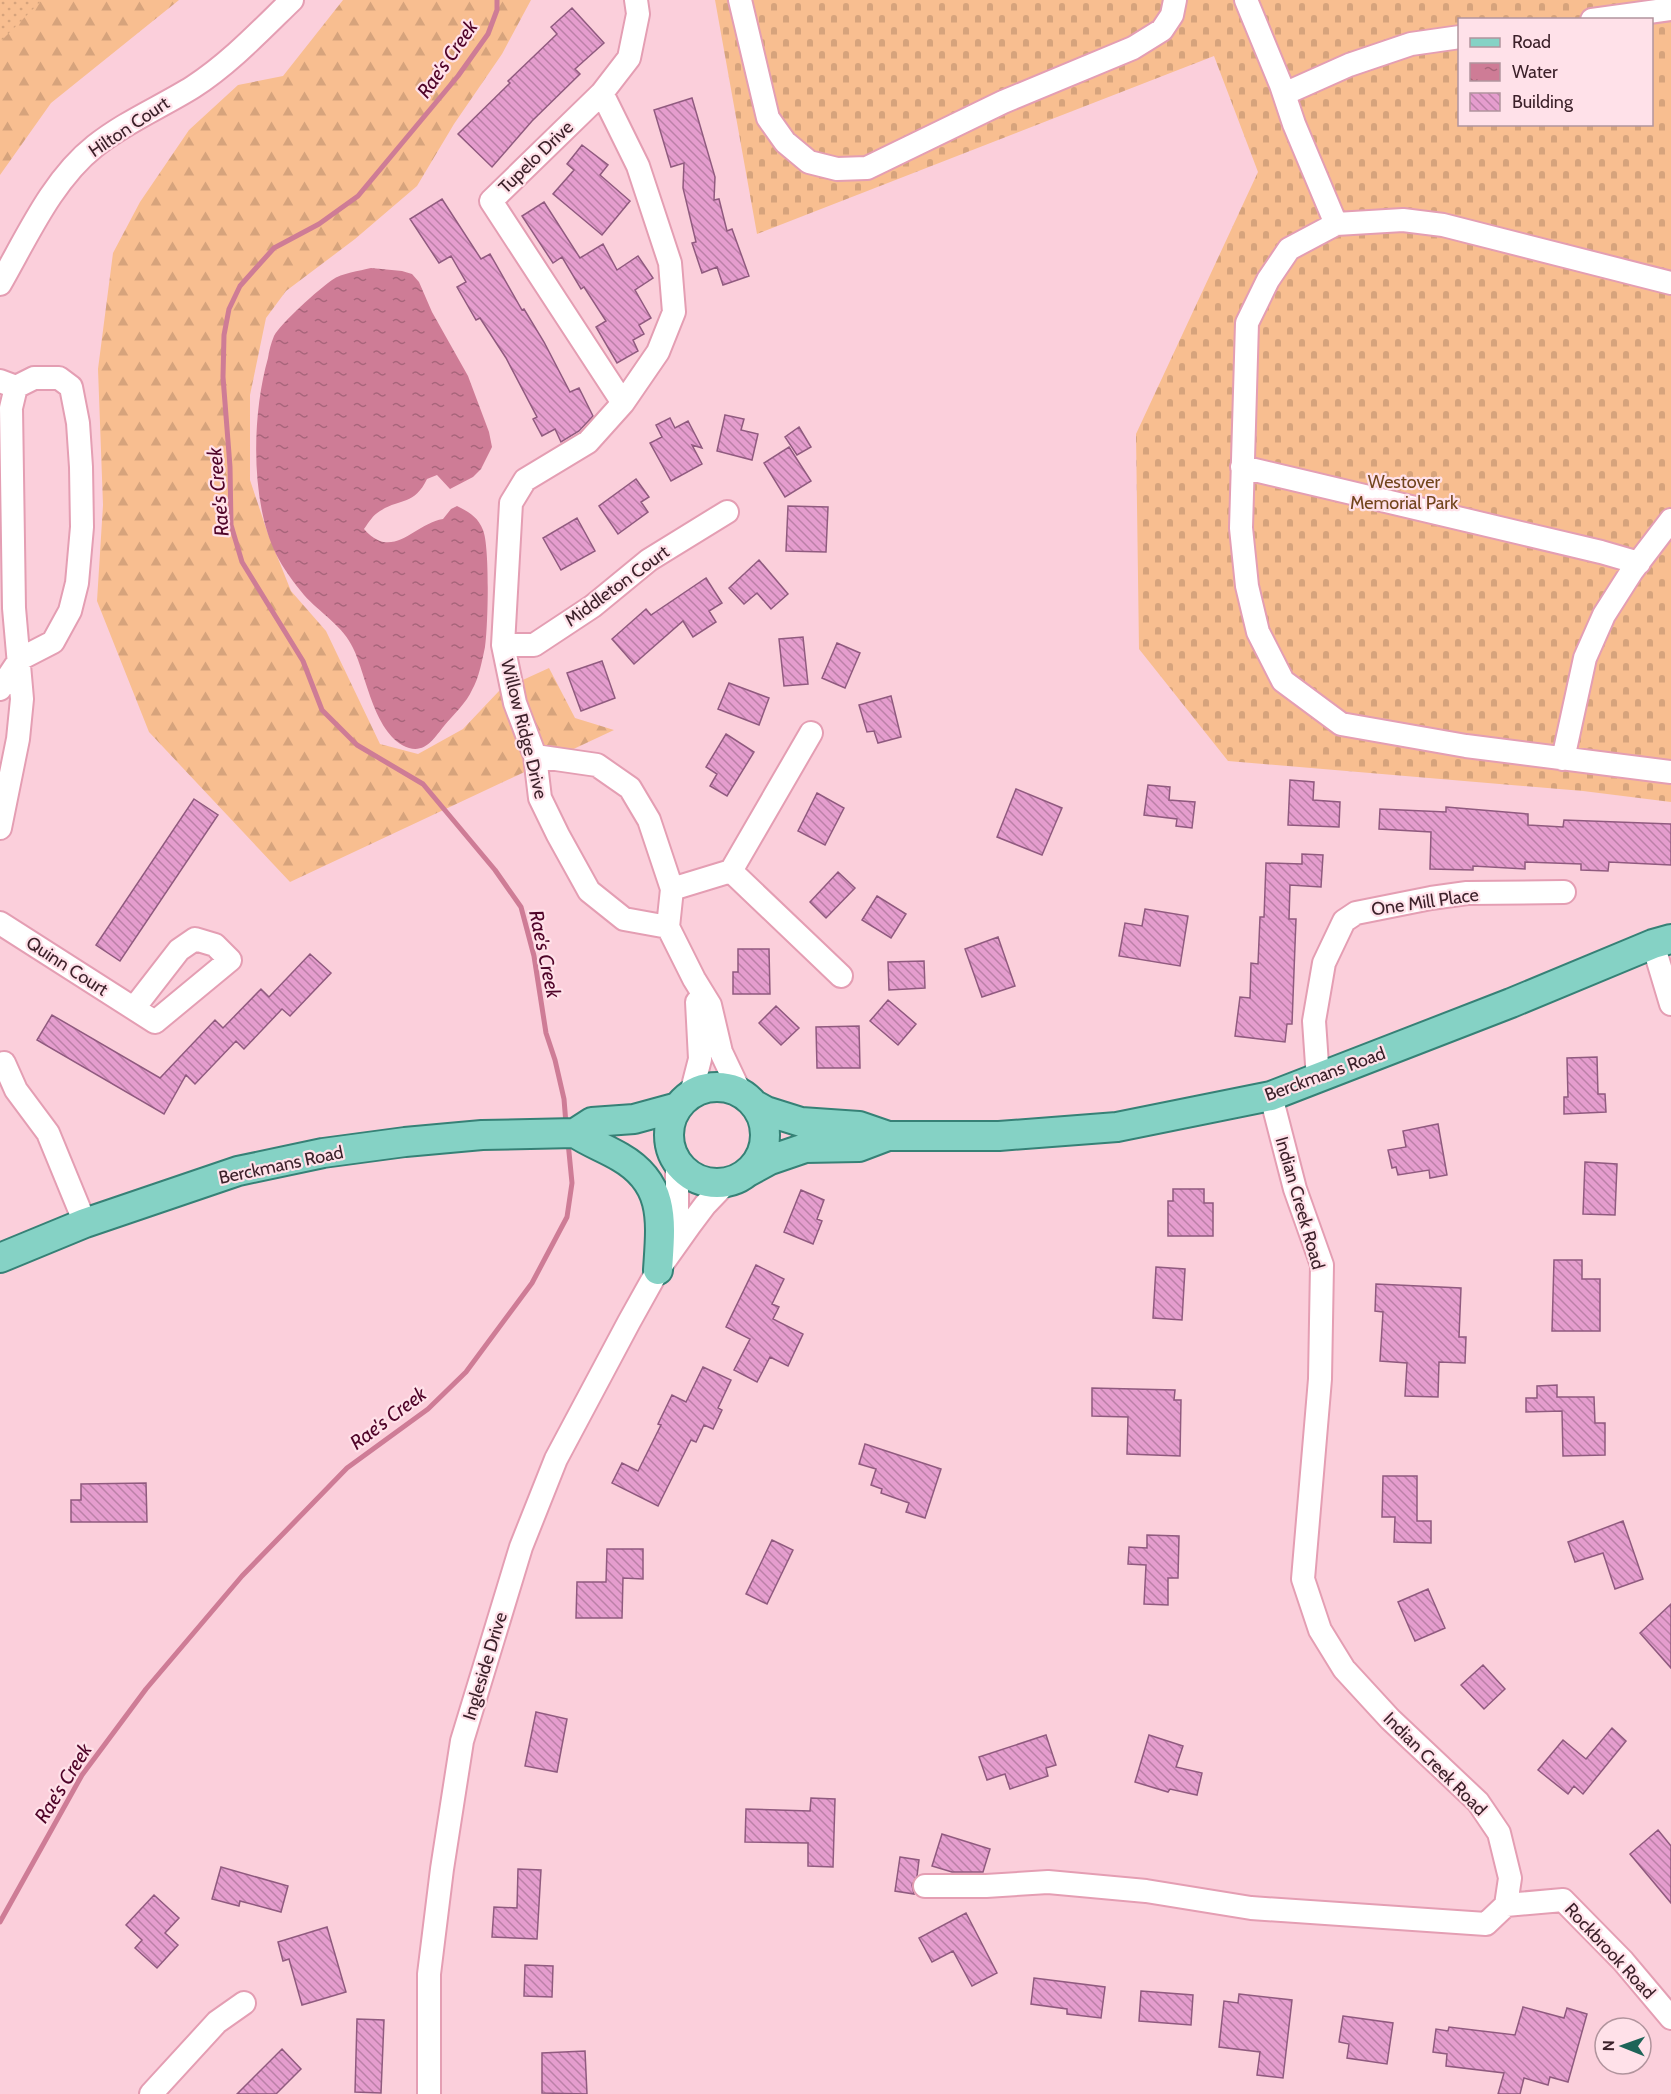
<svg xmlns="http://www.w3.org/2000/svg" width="1671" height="2094" viewBox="0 0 1671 2094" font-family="Cabin,sans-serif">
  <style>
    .grass { fill: url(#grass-dots) }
    .forest { fill: url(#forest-firs) }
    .cemetery { fill: url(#cemetery-stones); fill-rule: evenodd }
    .water { fill: url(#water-ripples) }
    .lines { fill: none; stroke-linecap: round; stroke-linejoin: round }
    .stream { stroke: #ce7c96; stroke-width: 5 }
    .building { fill: url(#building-back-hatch); stroke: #905a7f; stroke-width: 1.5 }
    .minor-casing { stroke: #e49eb3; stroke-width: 26 }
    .major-casing { stroke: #368176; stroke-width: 32 }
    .minor { stroke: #fff; stroke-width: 22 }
    .major { stroke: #85d2c5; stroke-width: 28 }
    .labels { text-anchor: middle; stroke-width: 4.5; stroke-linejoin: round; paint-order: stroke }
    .street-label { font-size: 18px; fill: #3c212a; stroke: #ffe1e9 }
    .park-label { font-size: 18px; fill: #72451d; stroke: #ffe1e9 }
    .water-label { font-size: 20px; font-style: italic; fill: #4f0328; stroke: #ffe1e9 }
  </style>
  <defs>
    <pattern id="grass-dots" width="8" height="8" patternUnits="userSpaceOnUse" patternTransform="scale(1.5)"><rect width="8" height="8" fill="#f8be90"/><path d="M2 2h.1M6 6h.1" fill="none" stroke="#d6a37c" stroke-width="1.8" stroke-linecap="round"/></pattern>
    <pattern id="forest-firs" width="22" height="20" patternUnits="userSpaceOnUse" patternTransform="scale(1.5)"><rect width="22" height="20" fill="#f8be90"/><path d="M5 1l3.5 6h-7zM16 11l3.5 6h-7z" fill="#d6a37c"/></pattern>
    <pattern id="cemetery-stones" width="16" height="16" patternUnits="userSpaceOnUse" patternTransform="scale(1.5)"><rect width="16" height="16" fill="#f8be90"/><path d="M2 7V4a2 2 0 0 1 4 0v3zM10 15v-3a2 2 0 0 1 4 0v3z" fill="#d6a37c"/></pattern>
    <pattern id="water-ripples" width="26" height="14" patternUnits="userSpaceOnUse" patternTransform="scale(1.5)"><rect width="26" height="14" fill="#ce7c96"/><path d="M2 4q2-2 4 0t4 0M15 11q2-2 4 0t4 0" fill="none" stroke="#a8657b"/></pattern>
    <pattern id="building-back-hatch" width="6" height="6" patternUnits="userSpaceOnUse" patternTransform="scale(1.5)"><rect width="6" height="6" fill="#e59dce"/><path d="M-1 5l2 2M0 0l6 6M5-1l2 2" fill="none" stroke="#bb80a7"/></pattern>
  </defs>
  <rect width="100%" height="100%" fill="#fbcfdb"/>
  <path class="grass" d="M0 0H52L0 53Z"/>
  <path class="forest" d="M42 0H179L51 103 0 175V42Z
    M343 0H531L502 54 454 124 417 186 355 239 286 291 266 318 250 395V480L267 531 291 591 326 631 380 744 418 754 463 729 499 691 549 668 575 718 614 730 290 882 149 732 97 601 103 505 98 369 113 253 140 202 189 130 238 85 283 76Z"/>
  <path class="cemetery" d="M715 0H1671V802L1583 791 1228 761 1139 649 1136 434 1258 172 1214 56 757 234ZM1460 20H1652V124H1460Z"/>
  <path class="water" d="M371 268 402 271 412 274 419 282 432 312 468 376 489 432 492 447 481 469 473 477 450 489 437 475 427 479C414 506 400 498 380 511 373 515 369 522 364 529 393 562 413 524 443 519L451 509 457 506C469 512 478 517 483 530 490 547 488 627 485 647 482 661 479 678 472 690 467 702 453 715 444 726 435 737 426 753 409 748 374 736 367 676 353 648 344 627 319 612 304 595 294 583 283 568 276 554 250 501 252 414 268 358 269 351 271 343 274 336 281 323 319 289 332 280 342 273 359 271 371 268Z"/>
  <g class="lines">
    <path class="stream" d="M497 0V10L488 34 458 76 358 196 319 224 274 248 240 286 229 309 224 335 223 377 230 467 231 525 242 562 303 661 322 710 357 745 423 784 495 870 521 907 534 956 546 1033 555 1060 564 1099 566 1124
      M0 1922 82 1775 146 1689 242 1576 347 1468 428 1409 466 1372 532 1283 567 1217 572 1183 568 1142"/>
  </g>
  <path class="building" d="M572 8 604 43 575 69 580 74 532 121 492 167 458 134 510 83 508 81 557 34 551 27Z
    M692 98 715 177 714 200 719 199 727 231 732 229 749 276 723 285 717 267 702 273 692 243 696 242 683 188 684 163 671 167 654 110Z
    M582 145 608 165 600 175 630 201 602 235 553 194 574 170 567 164Z
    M442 199 481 259 490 254 522 310 524 309 544 342 570 392 579 388 593 416 579 431 561 442 555 429 542 436 533 419 537 417 506 358 480 318 476 320 457 287 466 282 451 256 439 263 410 219Z
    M544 202 580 258 603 244 617 270 638 256 653 278 635 290 651 318 639 325 644 334 633 340 638 351 617 363 596 327 606 321 584 287 581 289 562 257 553 263 522 216Z
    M725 415 744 419 741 430 758 434 752 460 717 451Z
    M670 418 675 428 688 421 702 448 692 445 702 464 671 481 650 443 662 437 656 425Z
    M799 427 811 447 797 455 785 437Z
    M789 447 811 481 785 497 764 463Z
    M636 479 649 497 641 502 648 512 618 534 599 506Z
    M788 506 828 507 826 552 786 551Z
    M577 518 595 551 561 570 543 538Z
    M759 560 788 594 771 609 757 593 744 604 729 588Z
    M706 578 722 603 709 611 716 622 693 637 683 621 634 664 612 639 646 609 651 615Z
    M803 637 808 684 784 686 779 639Z
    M837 643 860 653 845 688 822 678Z
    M602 661 615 698 581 711 567 673Z
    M729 683 769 698 759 725 718 709Z
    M891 696 901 737 878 743 874 731 867 732 859 705Z
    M726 734 754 752 727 796 710 786 717 774 706 767Z
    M1290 780 1314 782 1313 800 1340 802 1339 827 1288 825Z
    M1148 785 1170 787 1169 800 1195 802 1192 828 1176 826 1177 819 1144 815Z
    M1016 789 1062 808 1042 855 997 837Z
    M817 793 844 808 825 845 798 831Z
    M194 799 218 815 120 961 96 945Z
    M1446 807 1528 814V825L1563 827 1564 820 1671 824V865L1609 862 1608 871 1581 870V864L1525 862V869L1473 866V870L1430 869 1431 832 1379 829 1380 809 1446 812Z
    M1302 854 1323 855 1321 887 1290 885 1289 919H1296L1292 1024H1287L1285 1042 1235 1036 1240 997 1250 998 1251 963 1258 964 1260 917H1264L1266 863 1302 864Z
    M838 872 855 888 826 918 810 902Z
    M877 896 906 914 891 938 862 920Z
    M1145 909 1188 916 1180 966 1119 956 1125 923 1142 926Z
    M998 937 1015 986 982 997 965 949Z
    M738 949H769L770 994H733V972H738Z
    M310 954 331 973 290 1016 282 1009 244 1049 236 1041 195 1084 186 1075 164 1114 37 1040 52 1015 160 1078 215 1020 223 1028 261 989 269 997Z
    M924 961 925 988 889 990 888 962Z
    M888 1000 916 1024 898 1045 870 1021Z
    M776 1006 799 1028 781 1045 759 1023Z
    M859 1026 860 1068H817L816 1027Z
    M1597 1057 1598 1094H1605L1606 1112 1564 1114V1097H1568L1567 1058Z
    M1438 1124 1447 1175 1430 1178 1429 1170 1398 1175 1396 1167 1392 1168 1388 1150 1406 1147 1403 1131Z
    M1585 1162 1617 1164 1615 1215 1583 1214Z
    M1173 1189H1204V1203H1213V1236H1168V1201H1173Z
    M801 1190 824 1200 817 1219 822 1221 813 1244 784 1232Z
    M1554 1260H1582V1279H1600V1331H1552Z
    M756 1265 784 1279 772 1304 779 1307 773 1319 803 1334 788 1366 770 1357 757 1382 734 1370 750 1339 726 1327Z
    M1156 1267 1185 1269 1182 1320 1153 1318Z
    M1376 1284 1461 1288 1459 1337H1466L1465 1363 1439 1362 1438 1397 1405 1396 1407 1363 1380 1361 1383 1312 1375 1311Z
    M703 1367 731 1380 718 1408 722 1410 713 1429 704 1425 696 1442 691 1440 658 1506 612 1483 622 1463 638 1471 661 1425 658 1424 672 1395 686 1402Z
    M1557 1385V1397H1594L1595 1423H1605V1455L1563 1456 1562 1411 1526 1412V1398H1537V1386Z
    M1092 1388 1175 1390 1174 1400H1181L1180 1456 1127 1454 1128 1417 1092 1416Z
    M865 1444 941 1469 925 1518 906 1512 909 1503 881 1493 882 1489 871 1485 876 1469 859 1464Z
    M1383 1476H1417V1521H1431V1543L1394 1542 1395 1517H1382Z
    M146 1483 147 1522H71V1500H81V1484Z
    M1623 1521 1643 1579 1615 1589 1603 1553 1575 1562 1568 1542Z
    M1147 1535 1179 1536 1178 1578H1168V1605L1144 1604 1146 1565 1128 1564 1129 1547 1147 1548Z
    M772 1540 793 1550 767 1604 746 1594Z
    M607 1549H643V1579L623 1578 622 1618H576L577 1582H606Z
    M1428 1589 1445 1628 1415 1641 1398 1602Z
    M1671 1604V1668L1640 1633Z
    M1483 1665 1505 1689 1484 1709 1461 1685Z
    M536 1712 567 1719 557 1772 525 1766Z
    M1612 1728 1626 1741 1583 1794 1574 1786 1568 1794 1538 1770 1563 1740 1586 1759Z
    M1046 1735 1056 1765 1046 1768 1048 1776 1010 1789 1005 1774 987 1780 979 1757Z
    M1149 1735 1183 1746 1176 1767 1202 1773 1197 1795 1170 1789 1168 1792 1135 1782Z
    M811 1798 835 1799 833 1867 808 1866V1843L745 1842 746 1809 810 1811Z
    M1658 1830 1671 1846V1903L1630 1854Z
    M942 1834 990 1849 983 1872H952L932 1866Z
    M900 1857 919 1860 917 1876 912 1885 914 1894 895 1891Z
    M221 1867 288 1886 281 1912 240 1901 239 1906 212 1899Z
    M518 1869 541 1870 537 1939 492 1937 494 1907 517 1908Z
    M154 1895 179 1918 165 1933 178 1945 157 1968 135 1948 142 1940 126 1925Z
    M966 1913 997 1973 972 1986 953 1951 932 1962 919 1938Z
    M327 1927 346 1992 302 2005 289 1959 283 1961 278 1942Z
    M525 1965 553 1966 552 1997 524 1996Z
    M1034 1978 1105 1987 1101 2018 1067 2014V2009L1031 2004Z
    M1141 1991 1193 1995 1191 2025 1139 2021Z
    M1239 1994 1292 2000 1283 2078 1257 2075 1260 2052 1219 2047 1224 2001 1238 2003Z
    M1523 2007 1564 2018 1567 2008 1587 2014 1568 2082 1550 2077 1548 2085 1524 2078 1520 2094H1498L1504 2073 1446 2066 1447 2054 1433 2052 1436 2029 1448 2031 1449 2027 1515 2035Z
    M1343 2016 1393 2023 1387 2064 1347 2058 1349 2044 1339 2042Z
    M357 2019 384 2020 381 2093 355 2092Z
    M282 2049 301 2069 276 2094H237Z
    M585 2051 587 2094 542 2093V2053Z"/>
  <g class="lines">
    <defs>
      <path id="minor" d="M740 0 768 118 785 142 809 162 837 169 867 168 1003 102 1133 48 1162 30 1172 15 1175 0
        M1246 0 1281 85 1294 124 1336 224
        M1592 20 1671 9
        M602 93 638 166 670 263 674 312 658 352 623 403 588 442 525 480 511 503 503 645 515 703 535 756 540 798 558 835 589 891 624 919 668 927
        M1284 94 1349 65 1411 44 1460 37
        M1671 283 1443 225 1403 220 1336 224 1289 249 1268 280 1247 323 1241 528 1247 586 1258 632 1283 681 1341 724 1466 746 1671 772
        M0 284C27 237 52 180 95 146 125 122 161 107 193 87 230 63 261 30 292 0
        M0 381 16 387 11 408 14 608 22 699 18 739 0 828
        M623 403 491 201 602 93 629 58 638 14 636 0
        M1242 467 1601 552 1639 563
        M503 645H534L593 606 649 560 727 512
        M0 689 20 659 53 642 70 611 77 583 82 527 81 467 78 423 71 387 59 378H34L16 387
        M535 756 597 765 630 788 649 820 672 889 668 927
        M1563 759 1585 658 1604 615 1632 571 1671 520
        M731 871 811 733
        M672 889 731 871 841 976
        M0 923 155 1022 230 960 215 945 195 939 179 950 134 1008
        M668 927 694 979 710 1005 721 1052 740 1092
        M1653 944 1671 1004
        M0 1064 4 1063 16 1090 48 1133 85 1223
        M1318 1079 1314 1021 1324 963 1344 921 1356 913 1431 898 1467 893 1564 892
        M691 1094 700 1059 697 1002
        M669 1244 677 1218V1163
        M925 1886H986L1048 1882 1146 1891 1251 1908 1486 1924 1506 1905 1510 1878 1499 1833 1478 1802 1390 1719 1344 1669 1320 1630 1303 1579 1320 1379 1322 1265 1295 1189 1271 1096
        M1506 1905 1563 1900 1623 1961 1671 2018
        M151 2094 217 2022 244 2003
        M429 2094V1974L442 1869 462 1741 521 1547 556 1459 629 1322 658 1270 690 1225 705 1205 728 1181"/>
      <path id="major" d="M669 1135a48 48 0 1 1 96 0a48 48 0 1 1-96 0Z
        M755 1105 766 1111 801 1122 859 1126 888 1136
        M575 1133C590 1143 605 1148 620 1157 667 1184 661 1223 658 1270
        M748 1172 770 1160 805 1148 859 1147 888 1136H999L1117 1127 1271 1096 1511 1003 1653 944 1671 939
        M0 1258 85 1223 238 1171 323 1153 405 1142 482 1135 575 1133 592 1122 634 1119 678 1107"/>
    </defs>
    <use href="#minor" class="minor-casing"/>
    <use href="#major" class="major-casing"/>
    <use href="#minor" class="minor"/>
    <use href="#major" class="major"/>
  </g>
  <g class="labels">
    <g class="street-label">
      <text transform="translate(129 127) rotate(-34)" y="6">Hilton Court</text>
      <text transform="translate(536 157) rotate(-44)" y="6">Tupelo Drive</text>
      <text transform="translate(617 586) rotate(-36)" y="6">Middleton Court</text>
      <text transform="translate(524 729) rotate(76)" y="6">Willow Ridge Drive</text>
      <text transform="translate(1425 902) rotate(-8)" y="6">One Mill Place</text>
      <text transform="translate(67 966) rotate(33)" y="6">Quinn Court</text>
      <text transform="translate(1325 1074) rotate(-20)" y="6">Berckmans Road</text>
      <text transform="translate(281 1165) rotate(-12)" y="6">Berckmans Road</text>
      <text transform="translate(1300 1203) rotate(74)" y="6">Indian Creek Road</text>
      <text transform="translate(485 1666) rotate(-73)" y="6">Ingleside Drive</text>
      <text transform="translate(1435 1764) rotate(45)" y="6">Indian Creek Road</text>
      <text transform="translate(1610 1951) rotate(47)" y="6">Rockbrook Road</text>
    </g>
    <g class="park-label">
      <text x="1404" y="488">Westover<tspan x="1404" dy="21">Memorial Park</tspan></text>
    </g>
    <g class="water-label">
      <text transform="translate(447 59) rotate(-55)" y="7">Rae's Creek</text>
      <text transform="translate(218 492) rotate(-95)" y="7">Rae's Creek</text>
      <text transform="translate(545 954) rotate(78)" y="7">Rae's Creek</text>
      <text transform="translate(388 1418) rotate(-37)" y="7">Rae's Creek</text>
      <text transform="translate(63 1783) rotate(-58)" y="7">Rae's Creek</text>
    </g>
  </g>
  <rect x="1458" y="18" width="195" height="108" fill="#ffe1e9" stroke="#b1949d" stroke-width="1.5"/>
  <rect x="1470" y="38" width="30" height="9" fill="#85d2c5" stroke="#b1949d" stroke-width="1.5"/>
  <text x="1512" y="48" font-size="18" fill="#3c212a">Road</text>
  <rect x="1470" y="63" width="30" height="18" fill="url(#water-ripples)" stroke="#b1949d" stroke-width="1.5"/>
  <text x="1512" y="78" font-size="18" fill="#3c212a">Water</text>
  <rect x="1470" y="93" width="30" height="18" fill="url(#building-back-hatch)" stroke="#b1949d" stroke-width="1.5"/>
  <text x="1512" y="108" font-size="18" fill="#3c212a">Building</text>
  <g transform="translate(1623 2046) rotate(271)"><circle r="28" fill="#ffe1e9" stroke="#b1949d" stroke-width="1.5"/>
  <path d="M0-4.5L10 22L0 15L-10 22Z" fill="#1d6458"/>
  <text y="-9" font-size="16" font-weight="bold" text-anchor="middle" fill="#3c212a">N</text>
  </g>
</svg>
